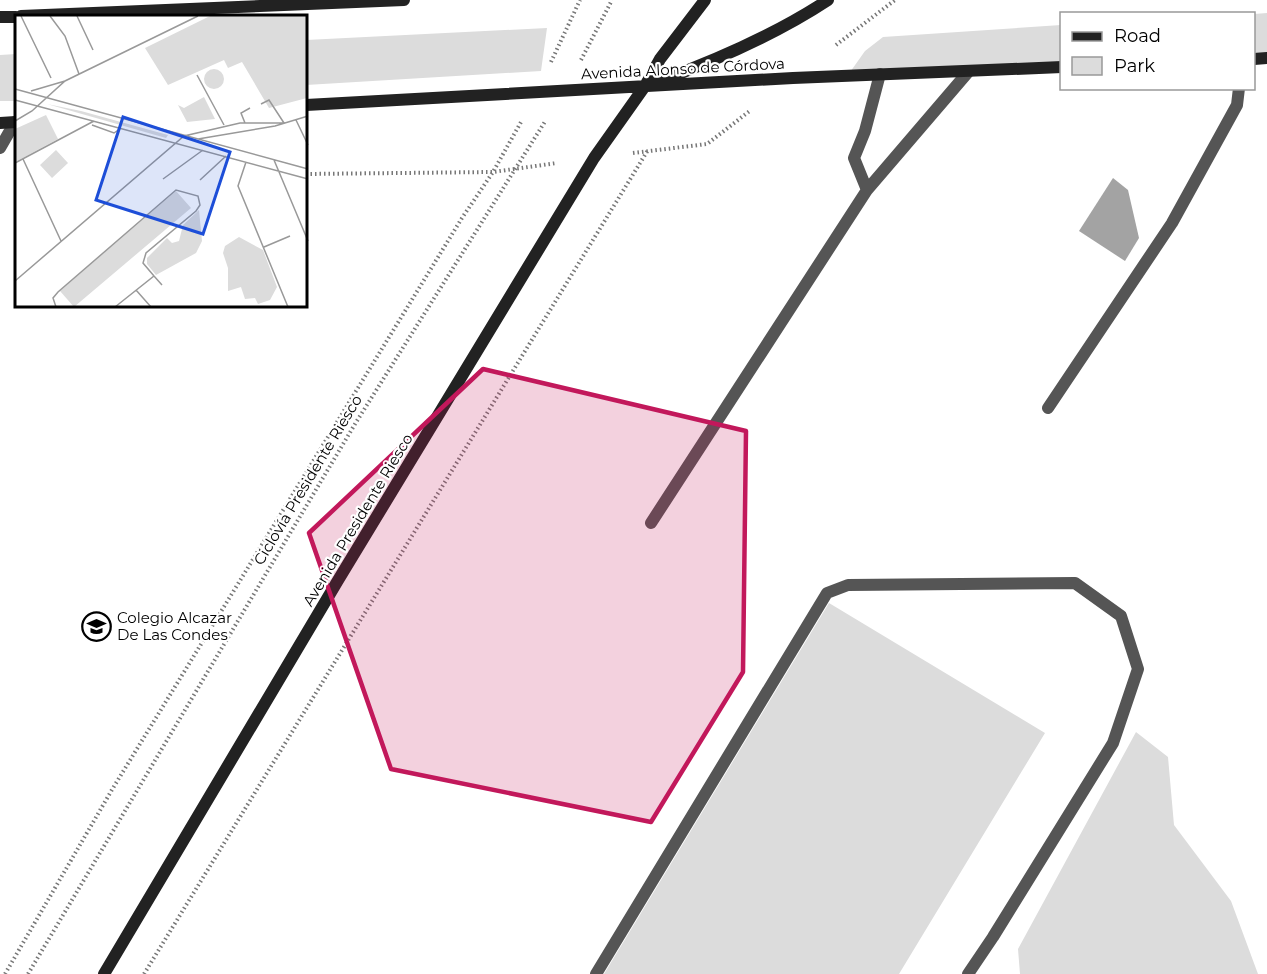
<svg xmlns="http://www.w3.org/2000/svg" width="1267" height="974" viewBox="0 0 1267 974" font-family="Montserrat,sans-serif">
  <style>
    .green { fill: #dcdcdc }
    .water { fill: #a3a3a3 }
    .lines { fill: none; stroke-linecap: round; stroke-linejoin: round }
    .path { stroke: #777; stroke-width: 4; stroke-dasharray: 1.5 3; stroke-linecap: butt }
    .service { stroke: #555; stroke-width: 12 }
    .secondary { stroke: #222; stroke-width: 12 }
    .marked { fill: #c2185b; fill-opacity: 0.2; stroke: #c2185b; stroke-width: 4.5; stroke-linejoin: round }
    .labels { text-anchor: middle; stroke-width: 4.5; stroke-linejoin: round; paint-order: stroke }
    .street-label { font-size: 15px; fill: #000; stroke: #fff }
    .poi-label { font-size: 15px; fill: #000; stroke: #fff; text-anchor: start }
    .inset-road { fill: none; stroke: #999; stroke-width: 1.5 }
    .view { fill: #1d4ed8; fill-opacity: 0.15; stroke: #1d4ed8; stroke-width: 3 }
    .inset-edge { fill: none; stroke: #000; stroke-width: 3 }
  </style>
  <rect width="100%" height="100%" fill="#fff"/>
  <path class="green" d="M1267 13V53L1254 54V14Z
    M1061 25V64L848 75 865 51 883 37Z
    M547 28 541 71 306 85V40Z
    M16 54V101H0V55Z
    M829 603 1045 733 899 974H604Z
    M1136 732 1168 757 1174 825 1231 901 1258 974H1020L1018 949Z"/>
  <path class="water" d="M1113 178 1128 190 1139 238 1125 261 1079 231Z"/>
  <g class="lines">
    <path class="path" d="M836 45 895 0
      M581 60 612 0
      M551 62 580 0
      M633 153 707 144 751 110
      M306 174 493 172 557 163
      M5 974 113 788 462 218 493 172 521 122
      M28 974 355 424 546 120
      M144 974 648 150"/>
    <path class="service" d="M0 148 15 122
      M867 190 854 158 865 131 880 74
      M1048 408 1172 223 1237 105 1239 88
      M651 523 867 190 969 71
      M596 974 827 593 848 585 1075 583 1121 616 1138 669 1113 743 993 937 968 974"/>
    <path class="secondary" d="M21 16 404 0
      M0 17H16
      M1254 59 1267 58
      M657 82C717 60 775 35 828 0
      M306 105 793 78 1062 67
      M0 123 16 122
      M104 974 337 582 594 158 645 86 660 59 705 0"/>
  </g>
  <path class="marked" d="M483 369 746 431 743 672 651 822 391 769 309 533Z"/>
  <defs>
    <symbol id="school-ring" viewBox="-11 -11 22 22"><circle r="9.5" fill="#fff" stroke="#000" stroke-width="1.5"/><path d="M0-5L7-2L0 1L-7-2ZM-4 1L0 2.5L4 1V4Q0 6-4 4Z" fill="#000"/></symbol>
  </defs>
  <g fill-rule="evenodd">
    <use href="#school-ring" x="80" y="610" width="33" height="33"/>
  </g>
  <g class="labels">
    <g class="street-label">
      <text transform="translate(683 69) rotate(-3)" y="5">Avenida Alonso de Córdova</text>
      <text transform="translate(308 480) rotate(-59)" y="5">Ciclovía Presidente Riesco</text>
      <text transform="translate(358 520) rotate(-59)" y="5">Avenida Presidente Riesco</text>
    </g>
    <g class="poi-label">
      <text x="117" y="623">Colegio Alcazar<tspan x="117" dy="17">De Las Condes</tspan></text>
    </g>
  </g>
  <g transform="translate(15 15)">
    <rect width="292" height="292" fill="#fff"/>
    <path d="M195 1H292V83L254 93 227 47 213 53 209 45 153 70 130 33ZM189 64a10 10 0 1 1 20 0a10 10 0 1 1-20 0ZM189 82 200 104 172 107 163 90 169 93ZM32 89 66 96 153 120 151 123ZM31 100 43 124 0 147V114ZM41 135 53 148 37 163 25 150ZM161 176 176 193 59 292 45 276ZM184 195 187 226 181 238 141 260 132 249V243L152 223 157 228 164 226 168 210ZM224 222 248 235 262 272 255 285 243 289 240 283 230 284 226 272 213 276V253L208 238 210 231Z" fill="#dcdcdc"/>
    <path class="inset-road" d="M6 1 36 63M35 1 50 21 64 59M62 1 78 35M182 60 209 110M0 74 293 154M16 76 50 66M0 85 293 164M246 89 254 85 269 108M281 105 293 130M0 106 17 96 50 66 183 1M230 108 226 98 235 93M77 110 99 118 106 113M183 124 260 111 293 101M8 144 46 226M259 145 293 226M231 147 223 171 273 292M0 148 79 106M148 164 188 135M185 165 211 141M249 232 275 221M0 266 169 121 225 108H269M121 275 136 292M41 292 38 283 43 277 161 175 183 181 185 190 181 196 131 238 128 248 139 261M100 292 139 261 147 270"/>
    <path class="view" d="M108 102 215 137 188 219 81 185Z"/>
    <rect width="292" height="292" class="inset-edge"/>
  </g>
  <rect x="1060" y="12" width="195" height="78" fill="#ffffff" stroke="#999999" stroke-width="1.5"/>
  <rect x="1072" y="32" width="30" height="9" fill="#222222" stroke="#999999" stroke-width="1.5"/>
  <text x="1114" y="42" font-size="18" fill="#000000">Road</text>
  <rect x="1072" y="57" width="30" height="18" fill="#dcdcdc" stroke="#999999" stroke-width="1.5"/>
  <text x="1114" y="72" font-size="18" fill="#000000">Park</text>
</svg>
